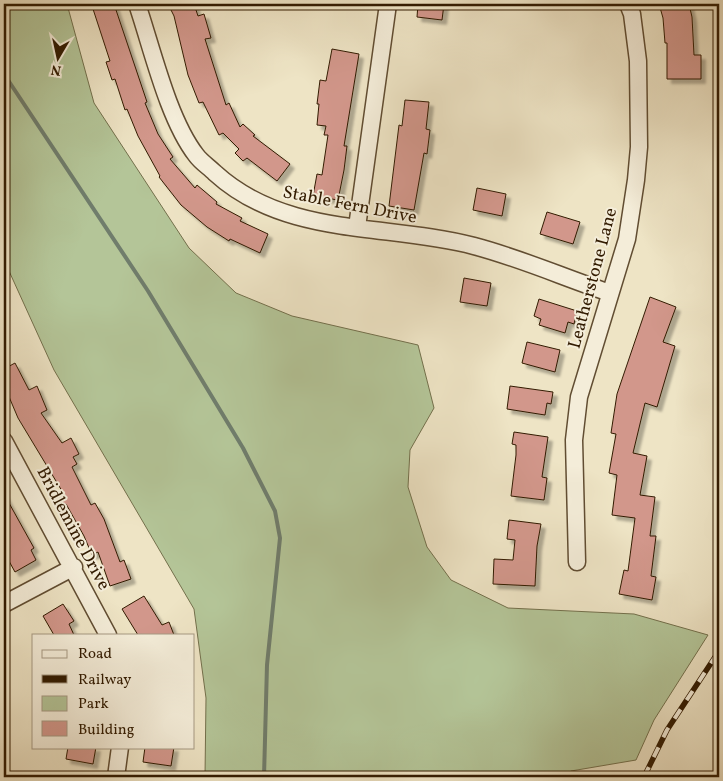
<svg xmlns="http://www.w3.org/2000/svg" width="723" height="781" viewBox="0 0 723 781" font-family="Vollkorn,serif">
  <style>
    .green { fill: #b4c598; stroke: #73704c }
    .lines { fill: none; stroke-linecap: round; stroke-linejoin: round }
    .stream { stroke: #707d6c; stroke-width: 4 }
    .building { fill: #d2978b; stroke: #321b01; filter: url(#shadow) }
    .minor-casing { stroke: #614d32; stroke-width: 19 }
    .minor { stroke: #f4edd9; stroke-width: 16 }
    .rail-casing { stroke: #321b01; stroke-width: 5.5 }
    .rail { stroke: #f4edd9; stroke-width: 4; stroke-dasharray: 11; stroke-linecap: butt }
    .labels { text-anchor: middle; stroke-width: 4; stroke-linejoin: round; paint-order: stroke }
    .street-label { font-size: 18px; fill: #321b01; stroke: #f4edd9 }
  </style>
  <defs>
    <filter id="shadow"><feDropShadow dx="4.5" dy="4.5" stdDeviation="1" flood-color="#0004"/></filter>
  </defs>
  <rect width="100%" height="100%" fill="#eee4c5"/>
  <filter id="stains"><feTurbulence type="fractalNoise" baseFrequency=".004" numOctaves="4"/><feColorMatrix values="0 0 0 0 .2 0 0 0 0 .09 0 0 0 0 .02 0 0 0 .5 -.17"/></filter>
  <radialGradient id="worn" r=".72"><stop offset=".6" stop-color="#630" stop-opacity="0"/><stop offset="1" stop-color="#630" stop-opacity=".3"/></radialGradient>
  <path class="green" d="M4 4H67L94 103 189 248 236 293 292 316 418 345 434 408 410 450 408 487 427 547 451 580 508 608 634 614 708 635 654 720 636 760 571 771 563 777H205L206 698 194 609 54 370 4 260Z"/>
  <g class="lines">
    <path class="stream" d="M4 74 148 291 243 448 275 511 280 538 267 665 264 777"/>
  </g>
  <path class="building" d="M95 4H114L147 102 145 103 158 134 173 157 170 159 195 188 197 185 217 202 216 204 242 218 240 221 268 234 260 253 230 239 229 241 207 227 181 205 159 177 160 176 138 136 127 109 125 110 115 79 112 80 106 62 110 61 93 9H97Z
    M168 4H194L198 16 204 14 211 38 205 39 226 105 229 103 240 127 243 124 255 135 253 136 290 164 277 181 247 158 243 161 235 153 239 149 223 133 219 135 203 102 199 103 188 75 174 16Z
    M418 4H444L442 20 417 17Z
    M659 4H689L692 17 694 55H701V79H667V43H665L663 18Z
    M332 49 359 54 344 146H347L344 170 338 200 313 196 317 174 322 175 328 135H324L326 126 317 125 319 104H317L320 80 326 81Z
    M405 100 429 102 426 129 430 130 427 154 424 153 414 210 389 206 399 125 402 126Z
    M477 188 506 194 502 216 473 210Z
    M547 212 580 222 573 244 540 234Z
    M464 278 491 283 487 306 460 302Z
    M650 297 676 307 663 342 675 346 657 407 645 403 633 453 647 456 640 495 655 497 650 536H656L651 576 656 577 652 600 619 594 624 570 628 571 635 518 612 515 617 475 609 473 616 434 611 433 617 394Z
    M539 299 577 311 574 324 568 322 565 333 539 325 541 319 534 316Z
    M527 342 560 350 555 372 522 363Z
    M15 363 29 390 37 386 47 410 41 413 62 443 71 438 79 454 73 457 77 464 72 467 91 505 95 503 104 519 120 562 124 560 131 579 110 586 98 552 92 555 84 536 66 504 64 505 58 493 62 491 18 418 4 385V369Z
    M510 386 553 392 551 404 547 403 545 415 507 409Z
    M514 432 548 437 542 477 547 478 544 500 511 496 516 455V445L512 444Z
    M4 494 34 548 31 550 36 560 15 572 4 552Z
    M509 520 541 524 537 546 535 586 493 584 494 559 513 560 515 540 507 539Z
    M144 596 162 625 169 622 174 635H138L122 609Z
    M63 604 74 621 69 624 74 635H54L43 616Z
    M68 747H96L93 764 66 759Z
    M145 747H174L171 766 143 762Z"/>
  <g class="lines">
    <defs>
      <path id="minor" d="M137 4C152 48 168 119 196 155 201 162 209 167 215 173 286 238 387 223 474 246 520 258 565 278 610 293
        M357 227 388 4
        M4 441 108 635
        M577 562 574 440 579 397 627 239 636 180 639 147 638 61 632 14 628 4
        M4 604 74 567
        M116 777 120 747"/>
    </defs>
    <use href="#minor" class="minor-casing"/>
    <use href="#minor" class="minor"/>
    <defs>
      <path id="rail" d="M644 777 667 730 719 651"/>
    </defs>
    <use href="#rail" class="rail-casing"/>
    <use href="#rail" class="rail"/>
  </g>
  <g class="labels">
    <g class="street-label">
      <text transform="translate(350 204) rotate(11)" y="6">Stable Fern Drive</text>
      <text transform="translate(592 278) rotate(-75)" y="6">Leatherstone Lane</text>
      <text transform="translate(74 528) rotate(62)" y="6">Bridlemine Drive</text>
    </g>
  </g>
  <rect width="723" height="781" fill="none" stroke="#eee4c5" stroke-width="20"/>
  <rect x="5" y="5" width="713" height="771" fill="none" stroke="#321b01" stroke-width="2.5"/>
  <rect x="10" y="10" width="703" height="761" fill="none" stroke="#321b01"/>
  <rect x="32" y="634" width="162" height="115" fill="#f4edd9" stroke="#a69983"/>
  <rect x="42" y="650" width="25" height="8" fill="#f4edd9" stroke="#a69983"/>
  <text x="78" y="658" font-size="15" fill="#321b01">Road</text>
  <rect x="42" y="675" width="25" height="8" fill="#321b01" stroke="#a69983"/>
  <text x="78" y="684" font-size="15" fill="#321b01">Railway</text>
  <rect x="42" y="696" width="25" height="15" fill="#b4c598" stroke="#a69983"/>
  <text x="78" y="708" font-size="15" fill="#321b01">Park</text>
  <rect x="42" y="721" width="25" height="15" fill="#d2978b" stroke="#a69983"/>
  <text x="78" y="734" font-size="15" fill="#321b01">Building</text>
  <g transform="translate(58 58) rotate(189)" stroke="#f4edd9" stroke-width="4" paint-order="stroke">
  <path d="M0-4L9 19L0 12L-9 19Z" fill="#321b01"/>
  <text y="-8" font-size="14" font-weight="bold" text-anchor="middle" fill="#321b01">N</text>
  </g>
  <rect width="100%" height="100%" filter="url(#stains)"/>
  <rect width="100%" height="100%" fill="url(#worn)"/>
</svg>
